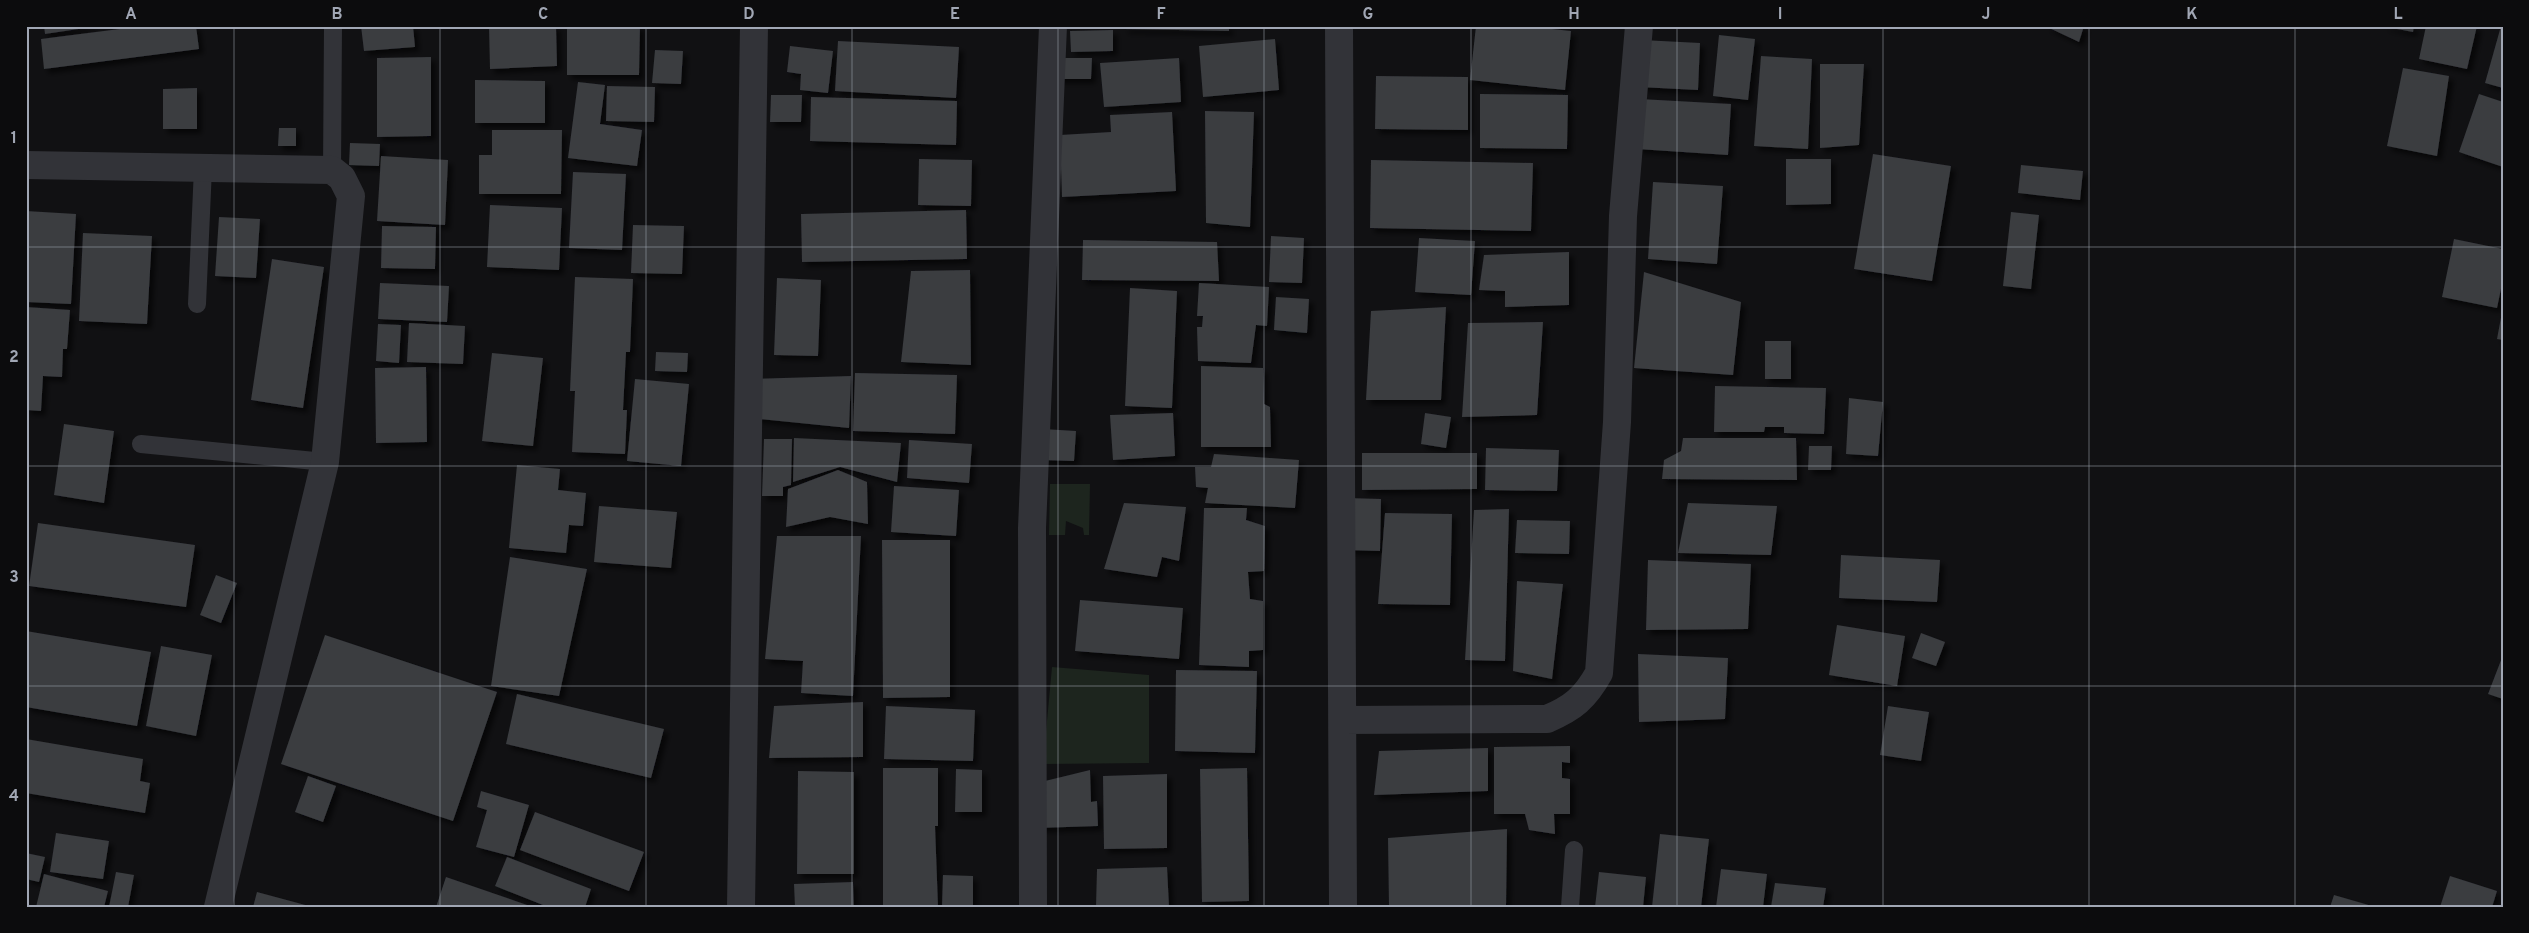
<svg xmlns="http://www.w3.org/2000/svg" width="2529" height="933" viewBox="0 0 2529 933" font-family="Overpass,sans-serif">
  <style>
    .green { fill: #1d251e }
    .building { fill: #3a3c40; filter: url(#shadow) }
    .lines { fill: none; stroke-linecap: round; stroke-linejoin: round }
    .lane { stroke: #323338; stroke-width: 18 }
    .street { stroke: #323338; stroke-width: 28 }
    .grid { fill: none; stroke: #a1a7b4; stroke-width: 1; stroke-opacity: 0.55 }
    .neatline { fill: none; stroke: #a1a7b4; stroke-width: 2 }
    .grid-label { font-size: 16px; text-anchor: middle; font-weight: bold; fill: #a1a7b4 }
  </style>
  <defs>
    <filter id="shadow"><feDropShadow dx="4.5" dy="4.5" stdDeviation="2.5" flood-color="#0009"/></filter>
  </defs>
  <rect width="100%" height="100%" fill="#111113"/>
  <path class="green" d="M1050 484H1090L1089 535H1084L1083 528 1066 521 1065 535H1049Z
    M1052 667 1149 675V763L1043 764Z"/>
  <path class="building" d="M44 26H92V27L45 34Z
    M143 26H196L199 49 44 69 41 39Z
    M361 26H413L415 47 364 51Z
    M489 26H556L557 66 490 69Z
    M567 26H640L639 75H567Z
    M1124 26H1229V31L1124 29Z
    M1476 26H1524L1571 31 1565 90 1470 80Z
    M2045 26H2084L2079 42Z
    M2381 26H2414L2413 32Z
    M2426 26H2477L2467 69 2419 59Z
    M2501 26H2503V88L2485 83Z
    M1113 30V51L1071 52 1070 31Z
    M1719 35 1755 39 1748 100 1713 96Z
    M1275 39 1279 90 1203 97 1199 46Z
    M1642 40 1700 43 1698 90 1639 87Z
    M838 41 959 47 956 98 835 91Z
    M790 46 833 51 828 93 800 90 801 74 787 72Z
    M655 50 683 51 681 84 652 83Z
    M1761 56 1812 59 1808 149 1754 146Z
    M431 57V136L377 137V58Z
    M1056 58H1092L1091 79H1055Z
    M1179 58 1181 102 1104 107 1100 63Z
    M1820 64H1864L1859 145 1820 148Z
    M2403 68 2449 76 2437 156 2387 146Z
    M1376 76 1468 77V130L1375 129Z
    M475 80 545 81V123H475Z
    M578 82 605 85 600 124 642 130 637 166 568 158Z
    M607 86 655 87 654 122 606 121Z
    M197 88V129H163V89Z
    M1480 94 1568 95 1567 149 1480 148Z
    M2479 94 2503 102V167L2459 152Z
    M771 95H802L801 122H770Z
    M811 97 957 101 956 145 810 141Z
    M1640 99 1731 104 1728 155 1637 149Z
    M1205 111 1254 112 1250 227 1206 223Z
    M1172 112 1176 191 1062 197 1060 135 1111 132 1110 115Z
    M279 128H296V146H278Z
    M492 130H562L561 194H479V155H492Z
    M350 143 380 144 379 166 349 165Z
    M1873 154 1951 166 1932 281 1854 269Z
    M381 156 448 160 445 225 377 221Z
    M919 159 972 160 971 206 918 205Z
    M1786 159H1831V204L1786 205Z
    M1371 160 1533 163 1531 231 1370 228Z
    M2021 165 2083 171 2080 200 2018 193Z
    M573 172 626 174 622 250 569 248Z
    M1653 182 1723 186 1717 264 1648 259Z
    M490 205 562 208 559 270 487 267Z
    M966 210 967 259 802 262 801 214Z
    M26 211 76 214 71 304 26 302Z
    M2011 212 2039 215 2031 289 2003 286Z
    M219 217 260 219 256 278 215 276Z
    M633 225 684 226 682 274 631 273Z
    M382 226 436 227 435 269 381 268Z
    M83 233 152 236 147 324 79 321Z
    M1271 236 1304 238 1302 283 1269 282Z
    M1419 238 1475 241 1471 295 1415 292Z
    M2454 239 2503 249V279L2497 308 2442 297Z
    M1083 240 1217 242 1219 281 1082 280Z
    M1569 252V305L1505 307V291L1479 290 1484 255Z
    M272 259 324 267 303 408 251 400Z
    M970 270 971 365 901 362 911 271Z
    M1644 272 1741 302 1733 375 1634 368Z
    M575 277 633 279 630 352H626L623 410H627L625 454 572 452 575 391H570Z
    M777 278 821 280 818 356 774 355Z
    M380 283 449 286 447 322 378 319Z
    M1199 283 1269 287 1267 326 1256 325 1251 363 1198 361 1197 327H1202L1203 316H1197Z
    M1130 288 1177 291 1172 408 1125 406Z
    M1276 297 1309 299 1307 333 1274 330Z
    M26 307 70 310 67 349H63L62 377 43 376 41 411 26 410Z
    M1446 307 1441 400H1366L1371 311Z
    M2502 312H2503V340L2497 339Z
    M1543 322 1537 415 1462 417 1468 323Z
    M409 323 465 326 463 364 407 362Z
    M378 324 401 325 399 363 376 361Z
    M1765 341H1791V379H1765Z
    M656 352 688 353 687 372 655 371Z
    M492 353 543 358 533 446 482 441Z
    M1201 366 1263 368 1264 404 1270 407 1271 447H1201Z
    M426 367 427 442 376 443 375 368Z
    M855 373 957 375 955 434 853 431Z
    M851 376 849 428 750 418 749 379Z
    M635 379 689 384 681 466 627 461Z
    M1715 386 1826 388 1824 434 1784 433V427H1765L1764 432H1714Z
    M1849 398 1883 402 1878 456 1846 454Z
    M1173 413 1175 456 1113 460 1110 415Z
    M1425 413 1451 417 1446 448 1421 444Z
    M64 424 114 431 104 503 54 495Z
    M1043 429 1076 431 1074 461 1042 460Z
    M794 438 901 443 897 482 840 467 793 482Z
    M1683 438H1796L1797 480 1662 479 1664 460 1681 451Z
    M764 439H792L791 485 783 487V496H762Z
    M909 440 972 444 969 483 907 478Z
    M1809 446H1832L1831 470H1808Z
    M1486 448 1559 450 1557 491 1485 490Z
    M1362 453H1477V489L1362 490Z
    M1214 454 1299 460 1295 508 1205 503 1208 488 1196 487 1195 467H1211Z
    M517 465 560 469 558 490 586 493 583 526 569 525 566 553 509 548Z
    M838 470 867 482 868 524 830 517 786 527 788 489Z
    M894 486 959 490 956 536 891 532Z
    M1347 498 1381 499 1380 551 1345 550Z
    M1124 503 1186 507 1179 561 1162 557 1157 577 1104 569Z
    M1688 503 1777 506 1771 555 1678 553Z
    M599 506 677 512 671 568 594 562Z
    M1204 508H1247L1246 520 1265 526 1264 571 1248 572 1250 599 1263 601V650L1249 651V667L1199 665Z
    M1509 509 1505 661 1465 660 1474 510Z
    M1385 513 1452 514 1450 605 1378 604Z
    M1517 520 1570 521 1569 554 1515 553Z
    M38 523 195 545 186 607 29 586Z
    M777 536H861L853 696 801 693 803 661 765 659Z
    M882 540H950V697L883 698Z
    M1841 555 1940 560 1937 602 1839 598Z
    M510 557 587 569 559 696 491 686Z
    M1648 560 1751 564 1748 629 1646 630Z
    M216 575 237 583 221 623 200 615Z
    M1517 581 1563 584 1552 679 1513 671Z
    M1080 600 1183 608 1179 659 1075 651Z
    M1837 625 1905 636 1897 686 1829 675Z
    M26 631 151 652 137 726 26 707Z
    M1921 633 1945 642 1936 666 1912 658Z
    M325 635 497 692 453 821 281 764Z
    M161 646 212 655 196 736 146 726Z
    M1638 654 1728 658 1725 719 1639 722Z
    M2503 655V699L2488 694Z
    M1176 670 1257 671 1255 753 1175 751Z
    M517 694 664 729 651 778 506 744Z
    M863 702V757L769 758 774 706Z
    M886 706 975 710 973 761 884 759Z
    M1888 706 1929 712 1921 761 1880 755Z
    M26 739 143 759 140 781 150 783 145 813 26 793Z
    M1570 746V763L1562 762V778L1570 779V814H1554L1555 834 1529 830 1525 814H1494V747Z
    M1488 748V791L1374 795 1379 751Z
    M883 768H938V826H935L938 907H883Z
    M1247 768 1249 901 1202 902 1200 769Z
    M956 769 982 770V812H955Z
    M1090 770 1091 802 1097 801 1098 826 1037 828 1045 781Z
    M798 771 854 772V874H797Z
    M1167 774V848L1104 849 1103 776Z
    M308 776 336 786 323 822 295 812Z
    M481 791 529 805 514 857 476 847 487 810 477 807Z
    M535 812 644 852 629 891 520 850Z
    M1507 829 1506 907H1389L1388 838Z
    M56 833 109 841 103 879 50 872Z
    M1660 834 1709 839 1701 907H1652Z
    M26 853 45 857 39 882 26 879Z
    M507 857 591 889 585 907H548L495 886Z
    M1167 867 1169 907H1096L1097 869Z
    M1721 869 1767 874 1763 907H1716Z
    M116 872 134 875 128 907H109Z
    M1599 872 1646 877 1643 907H1595Z
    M44 874 108 891 104 907H36Z
    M943 875 973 876V907H942Z
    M2450 876 2497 891 2492 907H2440Z
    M446 877 527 905 526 907H436Z
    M853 882 854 907H795L794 884Z
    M1775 883 1826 888 1823 907H1771Z
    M257 892 309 906V907H253Z
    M2334 895 2372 906V907H2330Z"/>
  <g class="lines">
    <path class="lane" d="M332 170 333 26
      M197 304 203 168
      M141 444 325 462
      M1570 907 1574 850"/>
    <path class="street" d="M1339 26 1343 907
      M26 165 332 170 342 178 351 196 325 462 218 907
      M1343 720 1547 719C1573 708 1585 698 1599 673L1617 422 1623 216 1639 26
      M741 907 754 26
      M1033 907 1032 528 1053 26"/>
  </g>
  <path class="grid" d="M234 26V907M440 26V907M646 26V907M852 26V907M1058 26V907M1264 26V907M1471 26V907M1677 26V907M1883 26V907M2089 26V907M2295 26V907M26 247H2503M26 466H2503M26 686H2503"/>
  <rect width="2529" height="933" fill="none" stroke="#0c0c0d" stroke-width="55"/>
  <rect x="28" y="28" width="2474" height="878" class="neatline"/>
  <g class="grid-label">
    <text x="131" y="19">A</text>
    <text x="337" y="19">B</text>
    <text x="543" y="19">C</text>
    <text x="749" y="19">D</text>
    <text x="955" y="19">E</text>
    <text x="1161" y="19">F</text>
    <text x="1368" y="19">G</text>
    <text x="1574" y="19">H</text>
    <text x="1780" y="19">I</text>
    <text x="1986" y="19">J</text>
    <text x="2192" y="19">K</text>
    <text x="2398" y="19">L</text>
    <text x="14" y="143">1</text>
    <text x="14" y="362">2</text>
    <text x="14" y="582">3</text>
    <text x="14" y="801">4</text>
  </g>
</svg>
